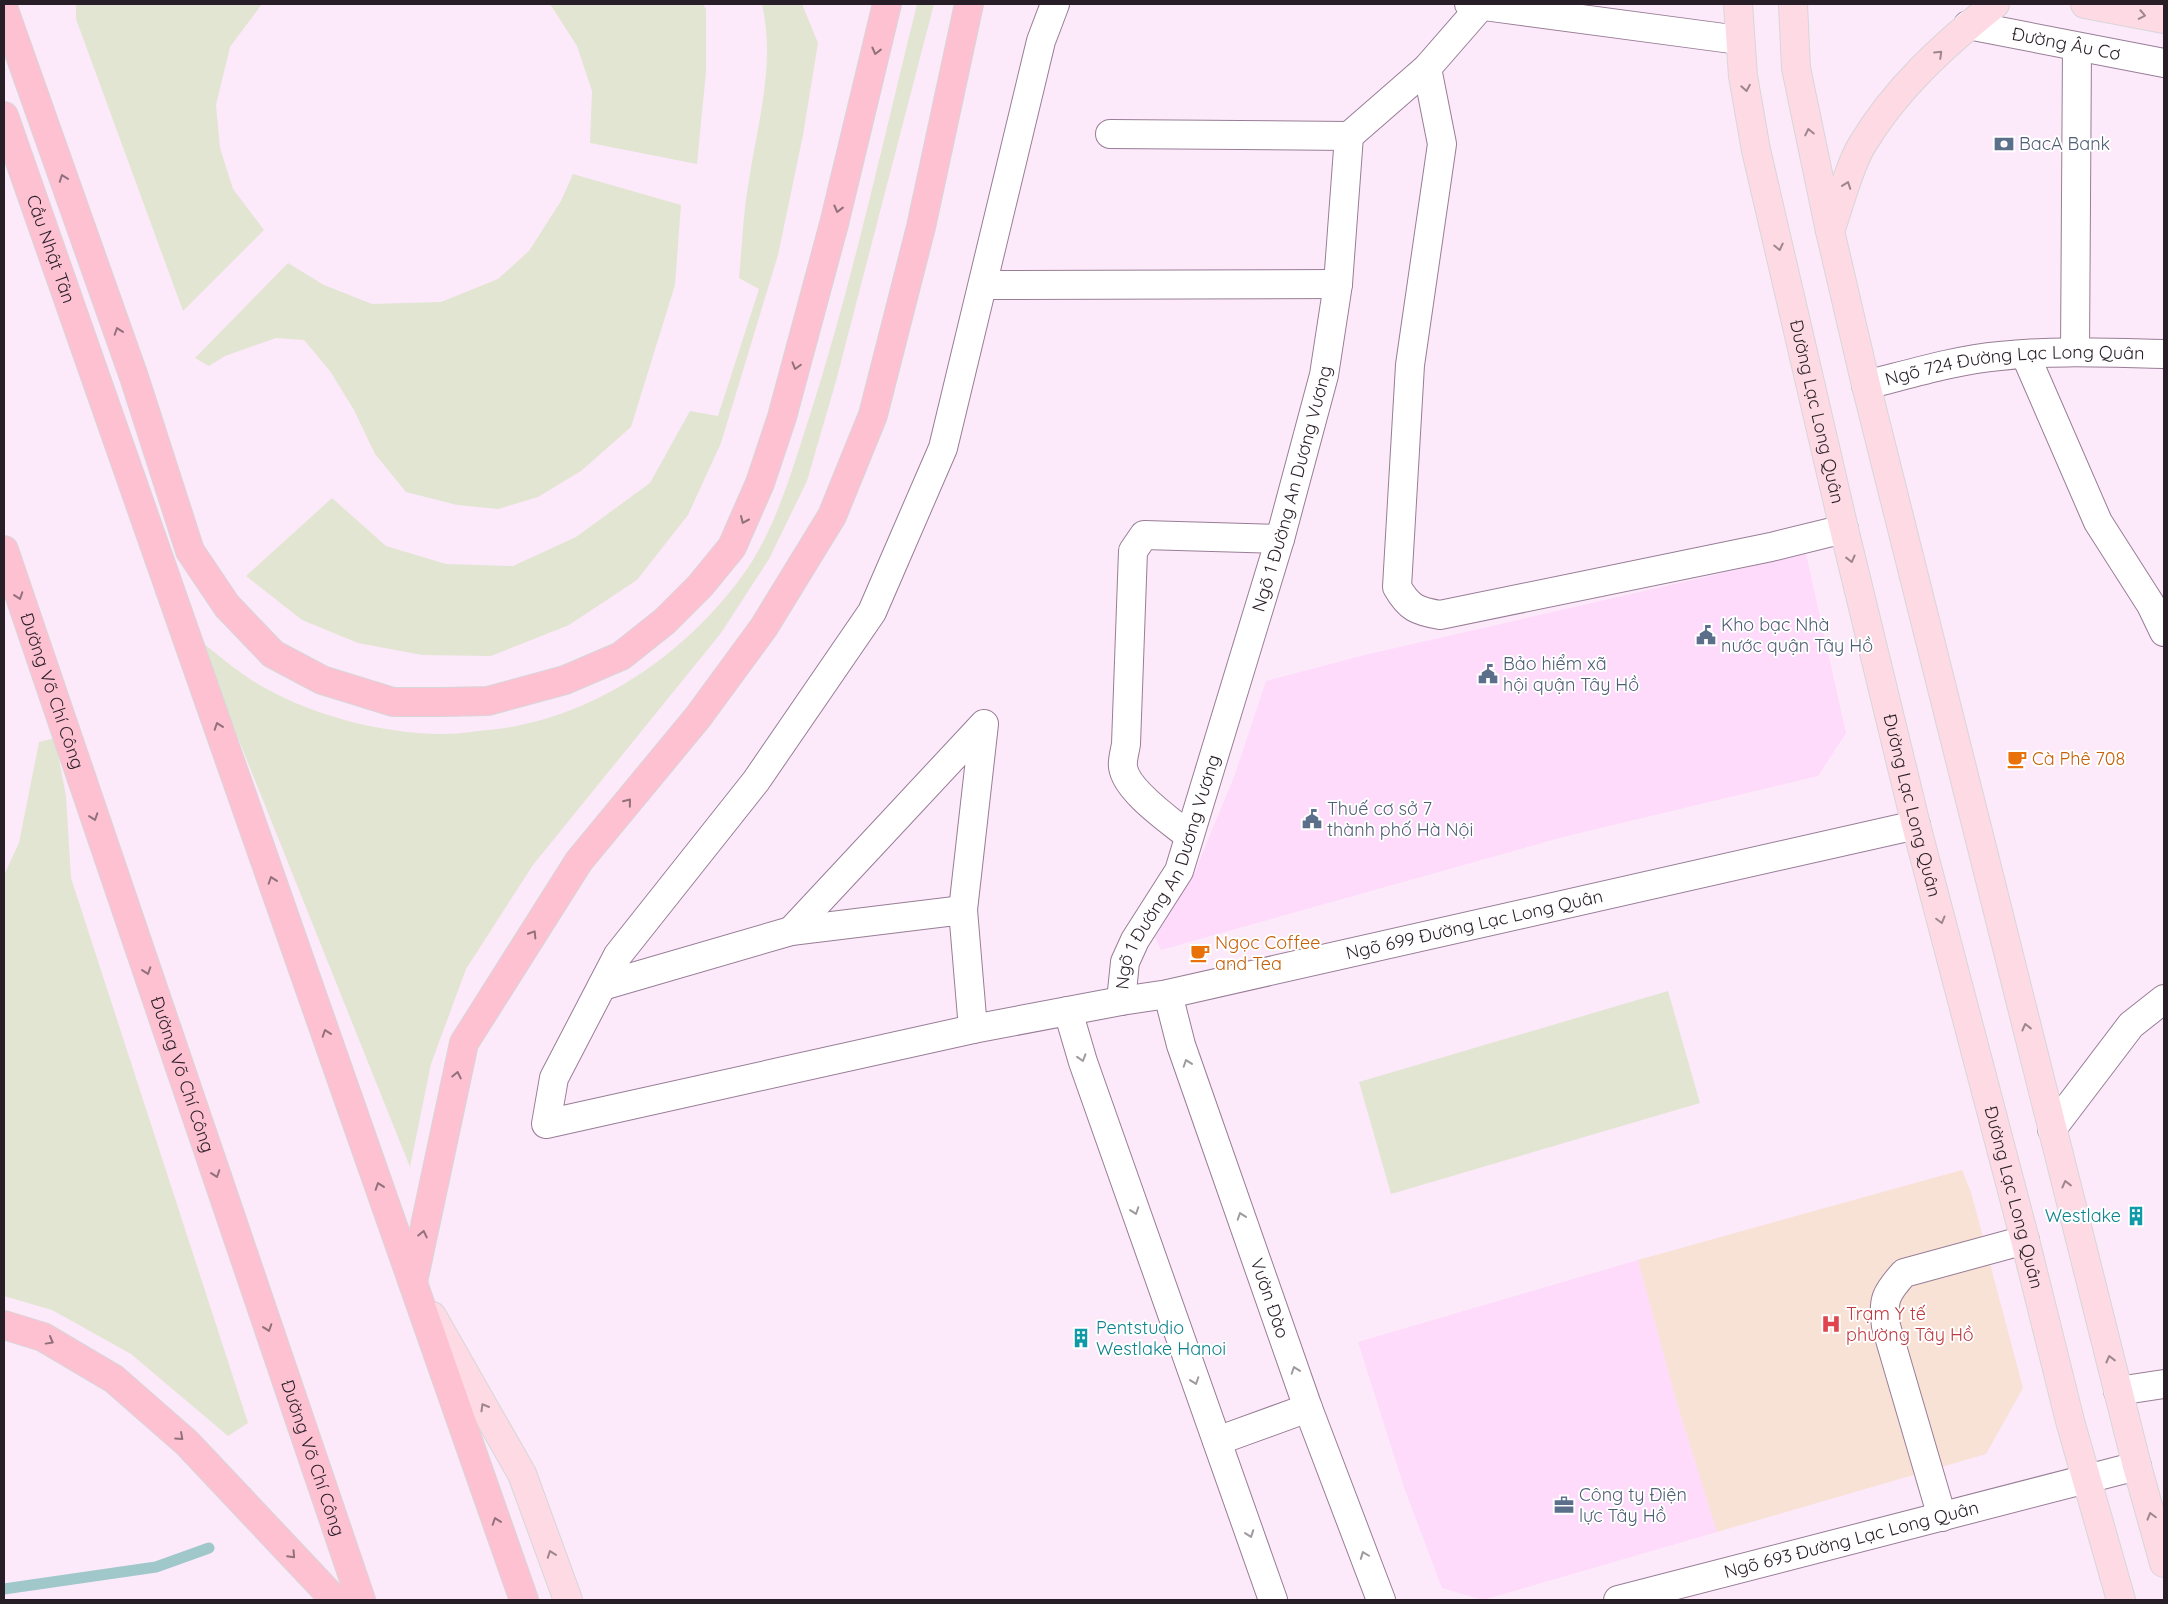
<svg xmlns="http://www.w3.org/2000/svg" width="2168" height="1604" viewBox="0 0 2168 1604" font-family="Quicksand,sans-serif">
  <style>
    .built { fill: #fedafb }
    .medical { fill: #f8e1d5 }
    .green { fill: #e2e5d2 }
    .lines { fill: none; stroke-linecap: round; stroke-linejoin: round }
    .stream { stroke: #a0c7ca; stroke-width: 11 }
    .minor-casing { stroke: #987d96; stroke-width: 30 }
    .major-casing { stroke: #d8d6d8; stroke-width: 30 }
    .highway-casing { stroke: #d8d6d8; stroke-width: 30 }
    .minor { stroke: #fff; stroke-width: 28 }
    .major { stroke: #fedae4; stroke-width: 28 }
    .highway { stroke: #fdc1d2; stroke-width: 28 }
    .oneway { stroke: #9e858f }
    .oneway2 { stroke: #92707c }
    .oneway3 { stroke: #9e9a9e }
    .labels { text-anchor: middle; stroke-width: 4; stroke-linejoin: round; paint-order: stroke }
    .street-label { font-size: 18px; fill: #281e27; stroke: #fff }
    .service-label { font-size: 18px; fill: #4e5e75; stroke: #fff; text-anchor: start }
    .food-label { font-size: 18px; fill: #c56008; stroke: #fff; text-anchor: start }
    .culture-label { font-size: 18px; fill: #0d838f; stroke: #fff; text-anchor: end }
    .health-label { font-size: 18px; fill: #be3a42; stroke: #fff; text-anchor: start }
  </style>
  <rect width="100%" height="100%" fill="#fceafa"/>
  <path class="built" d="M1806 554 1846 733 1818 776 1563 837 1161 950 1155 937 1194 874 1234 777 1266 681 1365 655Z
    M1638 1260 1677 1403 1717 1532 1483 1600 1442 1588 1405 1490 1358 1342Z"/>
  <path class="medical" d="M1962 1170 1971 1192 2023 1388 1986 1454 1717 1532 1677 1403 1638 1260Z"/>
  <path class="green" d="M76 4H262L230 47 216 105 220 148 233 189 264 230 183 311 76 19Z
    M550 4H703L706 9V72L697 164 590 143 592 91 577 46Z
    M762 4H802L818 43 803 135 778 255 721 443 688 515 637 580 569 625 491 656 422 655 358 643 302 620 246 576 332 498 386 546 446 564 513 566 576 537 650 483 690 411 718 416 759 289 739 278C742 247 743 216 748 186 757 125 776 65 762 4Z
    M917 4H934L836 381 807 481 769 559 721 633 533 865 466 969 431 1064 410 1167 218 688 193 635C211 649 228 664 247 677 300 713 382 735 446 734 460 734 474 731 489 730 589 720 680 659 740 579 775 533 792 470 810 415 853 280 883 141 917 4Z
    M573 174 681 205 675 285 631 427 581 471 538 497 498 509 457 505 406 492 375 454 354 410 330 371 304 340 276 338 225 356 209 366 195 358 288 263 324 285 372 304 441 302 498 279 529 251 561 201Z
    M55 738 66 796 71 878 248 1423 228 1436 131 1354 52 1310 4 1296V875L19 843 39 742Z
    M1668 991 1700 1103 1391 1194 1359 1082Z"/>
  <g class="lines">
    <path class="stream" d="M4 1589 156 1567 209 1548"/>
    <defs>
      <g id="minor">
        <path id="s1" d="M1055 4 1041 41 943 448 872 612 756 781 618 955 554 1078 546 1124 973 1029 1121 1001 1168 994 1916 825"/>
        <path d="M1469 4 1739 40"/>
        <path id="s2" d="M1968 25 2164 63"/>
        <path d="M1427 68 1442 144 1410 365 1397 587C1409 608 1417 611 1440 615L1771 547 1844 529"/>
        <path d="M1110 134 1349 136"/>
        <path d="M984 285 1338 284"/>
        <path d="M2075 352 2077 47"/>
        <path d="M2025 354 2098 522 2151 605 2164 632"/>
        <path id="s3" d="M1866 385C1910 374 1955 360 2000 356 2055 350 2110 353 2164 354"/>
        <path d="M1189 836C1172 822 1126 791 1123 767 1122 760 1125 751 1126 744L1133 551 1144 535 1280 539"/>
        <path d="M791 931 984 724 963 910"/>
        <path d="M602 986 791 931 963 910 973 1029"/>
        <path id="s4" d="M1168 994 1181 1045 1308 1408 1381 1600"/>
        <path id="s5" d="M1121 1001 1125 962 1135 940 1179 871 1280 539 1324 375 1338 284 1349 136 1427 68 1481 6"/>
        <path d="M1068 1011 1083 1062 1273 1600"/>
        <path d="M2052 1129 2131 1025 2164 999"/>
        <path d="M2118 1391 2164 1384"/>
        <path d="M1217 1441 1308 1408"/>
        <path d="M1942 1517 1886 1326C1882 1300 1886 1293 1904 1273L2025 1240"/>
        <path id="s6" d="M1618 1600 2137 1466"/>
      </g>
      <g id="major">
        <path id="s7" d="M1738 4 1743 76 1756 150 1844 529 1916 825 2025 1240 2070 1421 2121 1600"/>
        <path d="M1793 4 1796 68 1830 231 1866 385 2137 1466 2164 1563"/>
        <path d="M2085 4 2164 19"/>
        <path d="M1830 231C1839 207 1849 166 1862 145 1895 89 1945 44 1995 4"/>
        <path d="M432 1316 522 1474 568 1600"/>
      </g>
      <g id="highway">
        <path d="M4 10 134 377 190 551 227 606 273 654 322 680 393 702H443L488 701 565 680 621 656 665 621 700 586 732 547 760 483 782 417 834 224 887 4"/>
        <path id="s8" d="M4 116 524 1600"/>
        <path id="s9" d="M4 550 361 1600"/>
        <path d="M413 1282 464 1043 579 861 698 717 764 627 832 516 873 415 921 227 969 4"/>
        <path d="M4 1325 43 1337 114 1379 187 1443 335 1600"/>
      </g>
    </defs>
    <use href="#minor" class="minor-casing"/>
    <use href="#major" class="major-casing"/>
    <use href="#highway" class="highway-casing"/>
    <use href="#minor" class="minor"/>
    <use href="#major" class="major"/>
    <use href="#highway" class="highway"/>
  </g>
  <defs><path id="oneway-chevron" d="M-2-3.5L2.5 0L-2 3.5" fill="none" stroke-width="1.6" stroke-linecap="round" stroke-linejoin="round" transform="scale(1.25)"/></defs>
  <g class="oneway">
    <use href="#oneway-chevron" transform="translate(2142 15) rotate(11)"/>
    <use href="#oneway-chevron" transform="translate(1939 54) rotate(-44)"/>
    <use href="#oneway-chevron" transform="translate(1746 88) rotate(80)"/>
    <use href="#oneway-chevron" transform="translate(1809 132) rotate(-102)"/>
    <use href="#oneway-chevron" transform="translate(1847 185) rotate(-70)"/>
    <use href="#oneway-chevron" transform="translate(1779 247) rotate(77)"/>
    <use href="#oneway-chevron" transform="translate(1851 559) rotate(76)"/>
    <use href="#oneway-chevron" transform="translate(1941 920) rotate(75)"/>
    <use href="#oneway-chevron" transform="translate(2026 1027) rotate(-104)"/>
    <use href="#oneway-chevron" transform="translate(2066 1184) rotate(-104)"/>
    <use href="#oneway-chevron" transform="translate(2110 1359) rotate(-104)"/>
    <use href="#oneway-chevron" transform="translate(484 1407) rotate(-120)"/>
    <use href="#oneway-chevron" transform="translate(2151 1516) rotate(-106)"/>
    <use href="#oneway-chevron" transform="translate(551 1554) rotate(-110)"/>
  </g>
  <g class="oneway2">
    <use href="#oneway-chevron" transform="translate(876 51) rotate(104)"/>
    <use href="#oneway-chevron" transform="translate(63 178) rotate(-110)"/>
    <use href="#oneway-chevron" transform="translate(838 209) rotate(104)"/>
    <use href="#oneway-chevron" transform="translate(118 331) rotate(-109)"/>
    <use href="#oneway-chevron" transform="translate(796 366) rotate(106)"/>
    <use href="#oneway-chevron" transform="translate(744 520) rotate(114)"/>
    <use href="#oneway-chevron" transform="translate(19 596) rotate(71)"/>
    <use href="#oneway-chevron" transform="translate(218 726) rotate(-109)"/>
    <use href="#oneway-chevron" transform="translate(628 802) rotate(-51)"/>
    <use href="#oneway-chevron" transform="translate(94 817) rotate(71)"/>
    <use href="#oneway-chevron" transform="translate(272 880) rotate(-109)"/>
    <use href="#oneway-chevron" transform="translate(533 934) rotate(-58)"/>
    <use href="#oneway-chevron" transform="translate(147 971) rotate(71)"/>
    <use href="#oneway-chevron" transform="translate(326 1033) rotate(-109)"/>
    <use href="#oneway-chevron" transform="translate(457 1075) rotate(-78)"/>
    <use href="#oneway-chevron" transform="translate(216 1174) rotate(71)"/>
    <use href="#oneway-chevron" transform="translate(379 1186) rotate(-109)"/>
    <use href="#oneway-chevron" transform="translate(423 1234) rotate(-78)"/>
    <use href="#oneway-chevron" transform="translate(268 1328) rotate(71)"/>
    <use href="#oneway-chevron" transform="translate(50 1341) rotate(29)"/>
    <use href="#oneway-chevron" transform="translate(180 1437) rotate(42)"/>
    <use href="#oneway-chevron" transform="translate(496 1521) rotate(-109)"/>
    <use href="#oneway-chevron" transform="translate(292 1555) rotate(47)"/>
  </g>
  <g class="oneway3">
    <use href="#oneway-chevron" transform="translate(1082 1058) rotate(73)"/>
    <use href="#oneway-chevron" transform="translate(1187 1063) rotate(-109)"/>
    <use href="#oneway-chevron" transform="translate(1135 1211) rotate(71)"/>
    <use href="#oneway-chevron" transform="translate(1241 1216) rotate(-109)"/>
    <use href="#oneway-chevron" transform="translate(1295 1370) rotate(-109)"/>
    <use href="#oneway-chevron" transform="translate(1195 1381) rotate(71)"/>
    <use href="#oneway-chevron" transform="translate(1250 1534) rotate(70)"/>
    <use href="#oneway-chevron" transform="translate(1364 1555) rotate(-111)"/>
  </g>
  <defs>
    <symbol id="bank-bare" viewBox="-9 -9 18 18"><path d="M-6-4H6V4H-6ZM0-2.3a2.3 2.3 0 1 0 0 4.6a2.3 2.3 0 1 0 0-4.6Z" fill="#5c6f8a" stroke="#fff" stroke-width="2.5" paint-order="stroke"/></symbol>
    <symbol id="civic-bare" viewBox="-9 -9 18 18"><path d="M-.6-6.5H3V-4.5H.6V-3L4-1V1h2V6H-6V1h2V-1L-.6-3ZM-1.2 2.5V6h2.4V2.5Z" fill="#5c6f8a" stroke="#fff" stroke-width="2.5" paint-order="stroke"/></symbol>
    <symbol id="cafe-bare" viewBox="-9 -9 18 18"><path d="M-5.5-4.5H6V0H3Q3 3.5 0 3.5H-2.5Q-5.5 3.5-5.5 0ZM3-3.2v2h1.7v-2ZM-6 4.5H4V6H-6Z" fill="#e8710a" stroke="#fff" stroke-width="2.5" paint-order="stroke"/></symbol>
    <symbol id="building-bare" viewBox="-9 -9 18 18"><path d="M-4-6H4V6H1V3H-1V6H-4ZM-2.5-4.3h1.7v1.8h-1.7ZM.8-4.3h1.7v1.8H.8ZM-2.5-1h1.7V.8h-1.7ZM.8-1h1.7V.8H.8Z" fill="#0f9aa8" stroke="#fff" stroke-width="2.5" paint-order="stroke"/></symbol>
    <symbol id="hospital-bare" viewBox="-9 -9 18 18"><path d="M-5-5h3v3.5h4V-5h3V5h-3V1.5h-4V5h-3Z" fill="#e0444e" stroke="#fff" stroke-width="2.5" paint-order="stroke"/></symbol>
    <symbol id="office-bare" viewBox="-9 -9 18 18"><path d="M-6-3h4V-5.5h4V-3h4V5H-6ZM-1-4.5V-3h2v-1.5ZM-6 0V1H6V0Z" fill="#5c6f8a" stroke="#fff" stroke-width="2.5" paint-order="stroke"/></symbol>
  </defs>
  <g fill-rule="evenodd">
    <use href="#bank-bare" x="1990" y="130" width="28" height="28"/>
    <use href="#civic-bare" x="1692" y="621" width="28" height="28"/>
    <use href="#civic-bare" x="1474" y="660" width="28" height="28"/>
    <use href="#cafe-bare" x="2003" y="745" width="28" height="28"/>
    <use href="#civic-bare" x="1298" y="805" width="28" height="28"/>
    <use href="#cafe-bare" x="1186" y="939" width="28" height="28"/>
    <use href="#building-bare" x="2122" y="1202" width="28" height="28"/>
    <use href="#hospital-bare" x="1817" y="1310" width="28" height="28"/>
    <use href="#building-bare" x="1067" y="1324" width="28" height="28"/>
    <use href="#office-bare" x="1550" y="1491" width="28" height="28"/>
  </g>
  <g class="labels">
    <g class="street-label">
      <text dy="6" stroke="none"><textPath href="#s2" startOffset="100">Đường Âu Cơ</textPath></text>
      <text dy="6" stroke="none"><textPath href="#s8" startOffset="141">Cầu Nhật Tân</textPath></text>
      <text dy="6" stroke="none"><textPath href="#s3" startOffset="151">Ngõ 724 Đường Lạc Long Quân</textPath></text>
      <text dy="6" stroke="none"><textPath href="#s7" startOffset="416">Đường Lạc Long Quân</textPath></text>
      <text dy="6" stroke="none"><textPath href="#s5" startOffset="544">Ngõ 1 Đường An Dương Vương</textPath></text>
      <text dy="6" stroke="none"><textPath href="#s9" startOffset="149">Đường Võ Chí Công</textPath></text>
      <text dy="6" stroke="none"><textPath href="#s7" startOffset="821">Đường Lạc Long Quân</textPath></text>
      <text dy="6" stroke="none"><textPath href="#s5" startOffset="139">Ngõ 1 Đường An Dương Vương</textPath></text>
      <text dy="6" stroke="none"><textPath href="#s1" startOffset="2199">Ngõ 699 Đường Lạc Long Quân</textPath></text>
      <text dy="6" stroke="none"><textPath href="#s9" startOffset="554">Đường Võ Chí Công</textPath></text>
      <text dy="6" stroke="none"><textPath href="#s7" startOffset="1226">Đường Lạc Long Quân</textPath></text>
      <text dy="6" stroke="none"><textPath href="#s4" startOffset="321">Vườn Đào</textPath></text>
      <text dy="6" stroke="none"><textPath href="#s9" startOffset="959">Đường Võ Chí Công</textPath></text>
      <text dy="6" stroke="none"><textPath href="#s6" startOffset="241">Ngõ 693 Đường Lạc Long Quân</textPath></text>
    </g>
    <g class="service-label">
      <text x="2019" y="150">BacA Bank</text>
      <text x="1721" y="631">Kho bạc Nhà<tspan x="1721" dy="21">nước quận Tây Hồ</tspan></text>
      <text x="1503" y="670">Bảo hiểm xã<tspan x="1503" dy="21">hội quận Tây Hồ</tspan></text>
      <text x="1327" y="815">Thuế cơ sở 7<tspan x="1327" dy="21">thành phố Hà Nội</tspan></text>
      <text x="1579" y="1501">Công ty Điện<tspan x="1579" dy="21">lực Tây Hồ</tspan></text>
    </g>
    <g class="food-label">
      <text x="2032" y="765">Cà Phê 708</text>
      <text x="1215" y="949">Ngọc Coffee<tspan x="1215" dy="21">and Tea</tspan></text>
    </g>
    <g class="culture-label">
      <text x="2121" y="1222">Westlake</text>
      <text x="1096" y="1334" text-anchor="start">Pentstudio<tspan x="1096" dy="21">Westlake Hanoi</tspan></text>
    </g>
    <g class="health-label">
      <text x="1846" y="1320">Trạm Y tế<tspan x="1846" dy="21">phường Tây Hồ</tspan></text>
    </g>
  </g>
  <rect width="2168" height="1604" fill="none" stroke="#281e27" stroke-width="10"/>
</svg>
